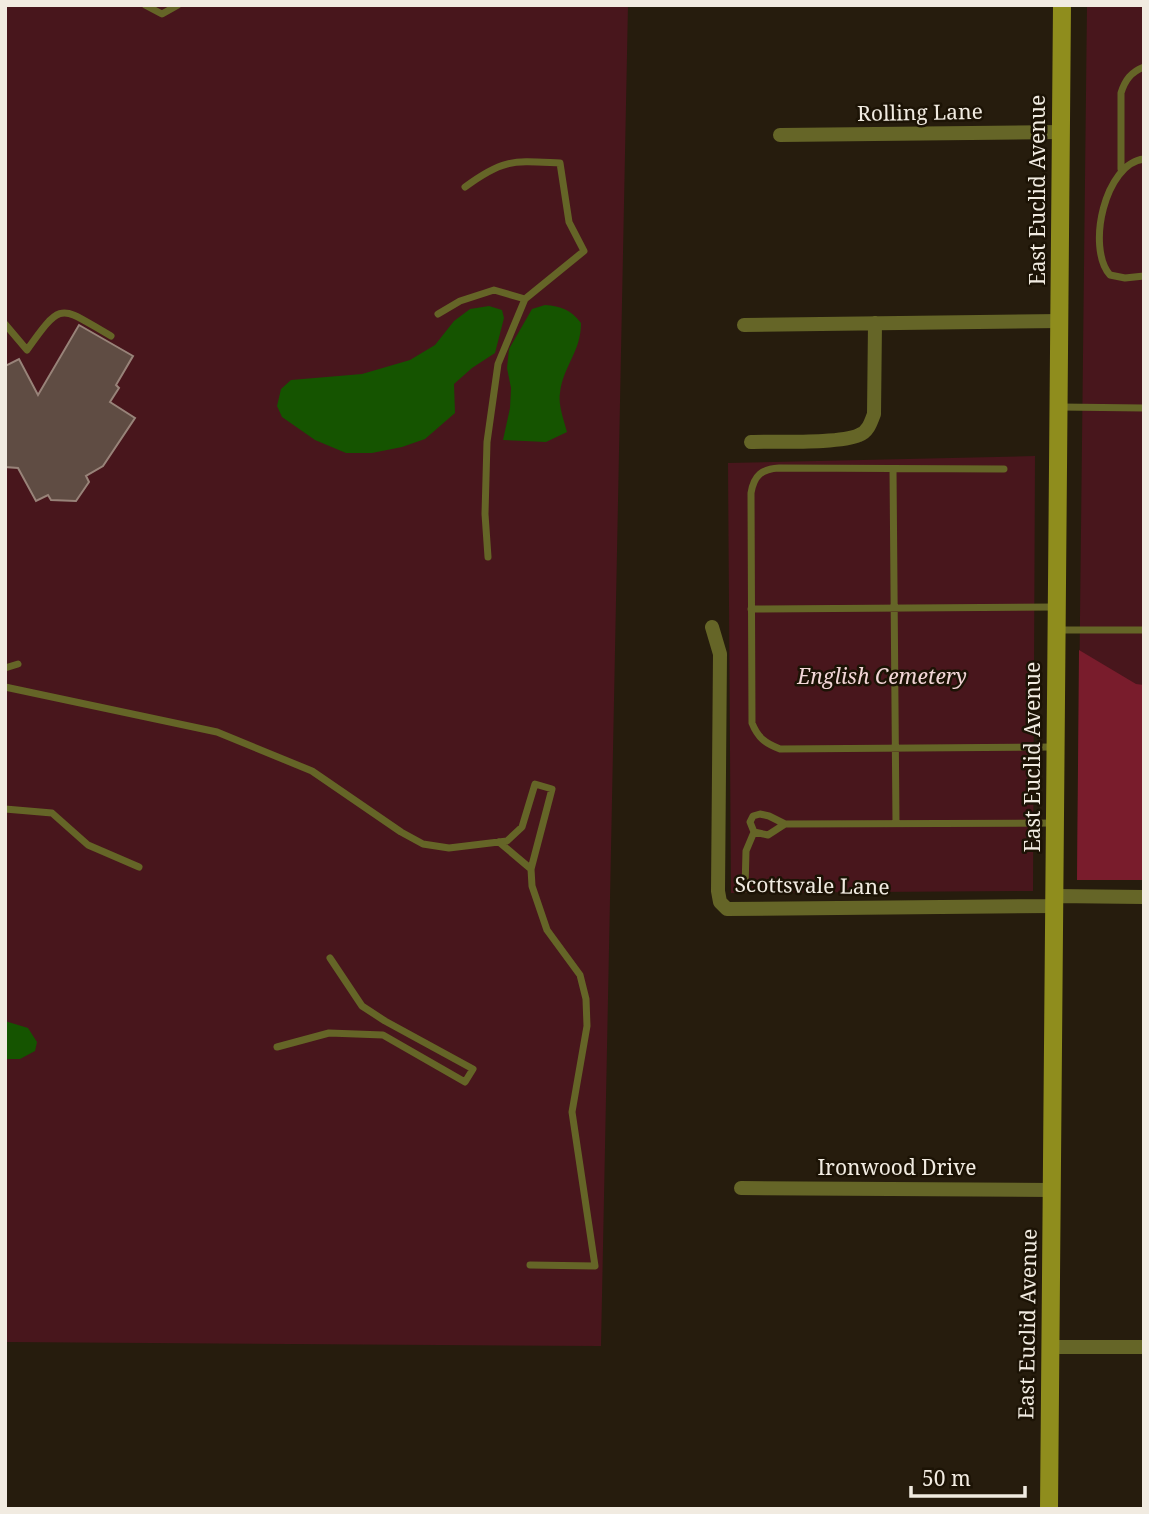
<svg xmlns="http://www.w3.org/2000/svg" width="1149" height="1514" viewBox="0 0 1149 1514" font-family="'Noto Serif',serif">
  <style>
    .green { fill: #48161c }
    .forest { fill: #791c2c }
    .water { fill: #155400 }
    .building { fill: #5f4c43; stroke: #988379; stroke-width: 2 }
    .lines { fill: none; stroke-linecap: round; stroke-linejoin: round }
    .lane { stroke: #656527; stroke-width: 7 }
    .street { stroke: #656527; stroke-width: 14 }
    .secondary { stroke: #8f8d1d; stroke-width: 18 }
    .labels { text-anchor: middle; stroke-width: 5; stroke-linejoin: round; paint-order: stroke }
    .street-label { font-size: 21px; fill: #f1ebe1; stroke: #1c1305 }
    .park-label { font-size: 21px; font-style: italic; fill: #f2d6d7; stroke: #1c1305 }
  </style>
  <rect width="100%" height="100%" fill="#261c0d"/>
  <path class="green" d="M5 5H628L601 1346 5 1342Z
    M1087 5H1144V880H1077Z
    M1035 456 1033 891 731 893 728 463Z"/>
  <path class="forest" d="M1079 650 1136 684 1144 685V880H1077Z"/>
  <path class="water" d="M545 305C561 306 571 310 581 323 581 352 563 366 560 393 558 405 564 420 567 432L546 442 503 440 510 408 511 388 507 368 509 349 532 309Z
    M489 306 502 310 504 318 495 353 472 368 454 384 455 413 425 439 402 447 372 453H346L315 440 282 417 277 406 281 389 291 380 362 374 410 360 435 345 454 321 470 309Z
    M5 1021 28 1028 37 1042 35 1051 20 1059H5Z"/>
  <path class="building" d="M79 325 133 356 116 385 119 388 110 402 135 418 103 466 86 476 89 482 76 501 51 500 48 495 36 501 18 468 5 467V366L19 359 38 395Z"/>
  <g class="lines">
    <path class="lane" d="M145 5 162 14 178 5
      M1144 159C1105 163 1086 248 1110 275L1125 278 1144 276
      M1121 169V93C1125 80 1131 72 1144 67
      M465 187C504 158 514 161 560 163L569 222 584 251 525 299 498 364 487 442 485 514 488 557
      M438 314 460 301 494 290 525 299
      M5 324 27 350C63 299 60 307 111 336
      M1060 407 1144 408
      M893 469 896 823
      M1004 469 779 468C762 469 754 475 751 493L752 723C758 738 765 743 780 749L1055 747
      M751 609 1055 607
      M1057 630H1144
      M5 668 18 664
      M5 687 217 732 312 771 401 832 423 844 449 848 507 841 522 827 535 784 552 789 531 869 532 886 547 930 580 975 586 999 587 1026 572 1112 595 1266 530 1265
      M5 809 52 813 88 845 139 867
      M785 824 768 835 754 832 750 822 753 816 760 814 769 816 785 824 1055 823
      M499 842 531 869
      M745 889 746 851 754 832
      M277 1047 329 1033 383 1035 465 1082 473 1069 385 1021 362 1006 330 958"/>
    <path class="street" d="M780 135 1061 132
      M744 325 1060 321
      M751 442C775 441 840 444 859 435 868 432 871 422 874 414L875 323
      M712 627 720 654 718 891 720 902 727 909 1054 906
      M1054 896 1144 897
      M741 1188 1052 1190
      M1051 1347H1144"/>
    <path class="secondary" d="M1049 1509 1062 5"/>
  </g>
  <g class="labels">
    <g class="street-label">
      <text transform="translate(920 113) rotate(-1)" y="7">Rolling Lane</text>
      <text transform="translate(1038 190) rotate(-90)" y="7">East Euclid Avenue</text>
      <text transform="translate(1033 757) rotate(-90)" y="7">East Euclid Avenue</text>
      <text transform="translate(812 886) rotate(1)" y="7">Scottsvale Lane</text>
      <text x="897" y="1175">Ironwood Drive</text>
      <text transform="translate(1028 1324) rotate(-89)" y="7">East Euclid Avenue</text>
    </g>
    <g class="park-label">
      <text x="882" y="684">English Cemetery</text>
    </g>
  </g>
  <rect width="1149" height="1514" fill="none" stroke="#f1ebe1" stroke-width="14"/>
  <path d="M911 1486v10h114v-10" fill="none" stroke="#f1ebe1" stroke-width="3.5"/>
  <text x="922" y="1486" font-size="21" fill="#f1ebe1" stroke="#1c1305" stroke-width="5" paint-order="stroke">50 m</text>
</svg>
